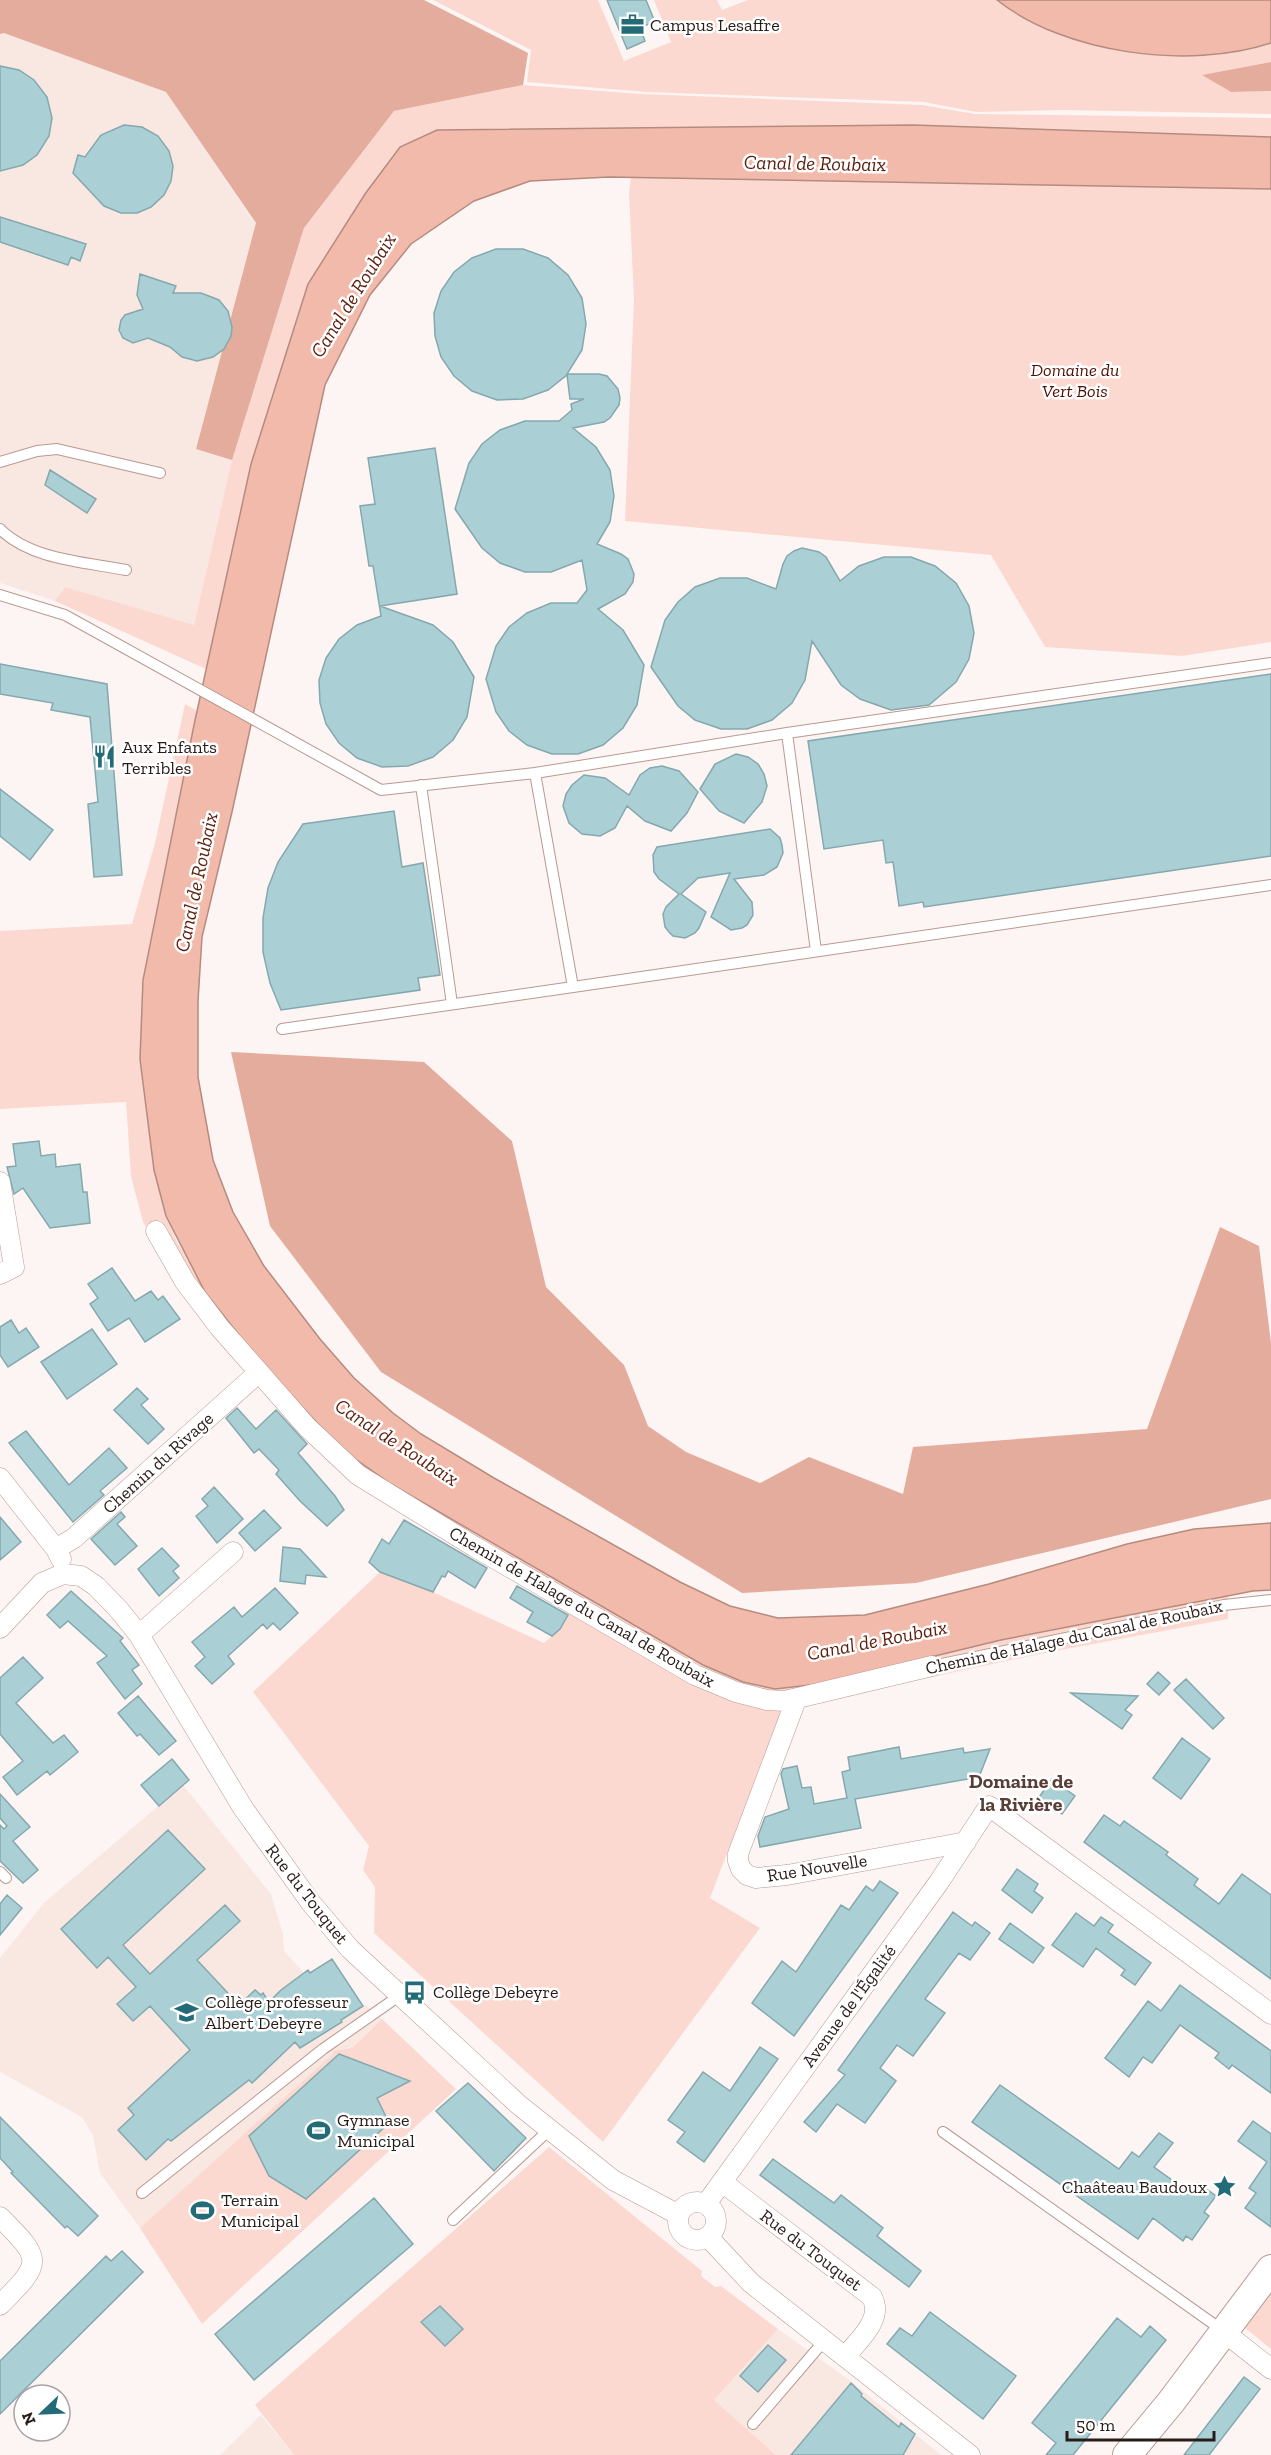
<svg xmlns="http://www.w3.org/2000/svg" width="1271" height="2455" viewBox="0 0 1271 2455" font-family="'Zilla Slab',serif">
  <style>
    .built { fill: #f9e7e2 }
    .green { fill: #fcd9d0 }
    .forest { fill: #e3ac9d }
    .water { fill: #f2baab; stroke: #b58b7f; stroke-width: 1.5 }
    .building { fill: #aad0d6; stroke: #84a8ae; stroke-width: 1.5 }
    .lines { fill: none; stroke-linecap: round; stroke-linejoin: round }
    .service-casing { stroke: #b99990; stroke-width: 12 }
    .minor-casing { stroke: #b99990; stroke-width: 21 }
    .secondary-casing { stroke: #b99990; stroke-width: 30 }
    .service { stroke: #fff; stroke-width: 10 }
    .minor { stroke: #fff; stroke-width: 20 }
    .secondary { stroke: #fff; stroke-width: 28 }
    .labels { text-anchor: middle; stroke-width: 5; stroke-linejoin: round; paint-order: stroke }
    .poi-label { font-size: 18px; fill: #281c18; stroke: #fff; text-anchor: start }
    .park-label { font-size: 18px; font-style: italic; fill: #500f00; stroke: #fff }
    .street-label { font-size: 18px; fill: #281c18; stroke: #fff }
    .water-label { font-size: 20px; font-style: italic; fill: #5d1d0b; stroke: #fff }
    .neighbourhood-label { font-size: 20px; font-weight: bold; fill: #593e37; stroke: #fff }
  </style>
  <rect width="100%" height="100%" fill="#fdf5f3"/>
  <path class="built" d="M3 32 166 92 256 224 196 448 232 460 194 626 65 587 55 601 0 583V34Z
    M183 1785 271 1894 283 1934 284 1951 304 1973 308 1970 311 1973 332 1959 362 2005H365L382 2019 352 2048 333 2051 335 2053 140 2228 100 2173 93 2135 82 2117 0 2072V1958L44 1903Z
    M778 2329 852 2382 941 2455H776L714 2400Z
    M261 2415 294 2455H220Z"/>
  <path class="green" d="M433 0H598L624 61 671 42 654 0H717L722 10 748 0H997C1065 54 1189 69 1271 43V62L1203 75 1231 92 1271 91V114L1063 110 976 112 924 102 647 92 527 82 531 50Z
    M523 85 641 94 922 105 975 114 1271 118V137L913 125 692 128 400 147 365 194 308 284 251 464 206 669 55 601 65 587 194 625 232 460 304 228 394 111Z
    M631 177 1271 189V642L1182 656 1045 647 991 555 625 521 634 300 629 194Z
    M185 704 197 711 143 980 140 1059 154 1170 166 1216 177 1242 266 1369 344 1451 391 1484 703 1665 743 1682 862 1673 1001 1640 1228 1596V1619L1039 1654 782 1709 710 1898 760 1928 603 2142 374 1933 375 1887 363 1870 369 1846 253 1692 380 1572 433 1592 544 1643 560 1629 568 1614 342 1467 166 1264 143 1222 131 1176 126 1102 0 1109V931L132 924 155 843Z
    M382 2019 456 2089 202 2324 140 2228 334 2053 332 2051 352 2048Z
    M549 2147 702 2271 701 2276 715 2287 721 2286 778 2329 714 2400 776 2455H294L255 2405Z
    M1271 2293V2349L1245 2328Z"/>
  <path class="forest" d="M0 0H424L528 53 523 85 394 111 304 228 232 460 196 449 256 223 166 92 4 33 0 34Z
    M1271 62V91L1231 92 1202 75Z
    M231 1052 424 1062 512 1141 546 1287 624 1365 648 1426 686 1452 760 1483 809 1457 903 1494 913 1447 1147 1429 1220 1227 1259 1246 1271 1343V1499L916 1583 742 1593 381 1372 270 1226Z"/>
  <path class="water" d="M997 0H1271V43C1189 70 1065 54 997 0Z
    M913 125 1271 137V189L609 177 530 181 474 201 411 244 370 295 325 385 232 812 202 937 198 1001V1077L213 1160 233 1212 264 1266 320 1339 354 1378 393 1413 421 1434 494 1478 680 1582 730 1606 778 1618 865 1615 989 1584 1127 1544 1194 1529 1271 1523V1590L1253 1591 1001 1640 819 1684 775 1689 743 1682 703 1665 391 1484 344 1451 266 1369 205 1292 166 1216 154 1170 140 1059 143 980 194 725 251 464 308 284 365 194 400 147 437 130Z"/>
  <path class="building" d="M607 0H646L655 22 640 27 645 41 627 49Z
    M0 66 19 70 34 80 47 97 52 118 49 136 37 155 23 165 0 171Z
    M124 125 142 127 158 136 169 151 173 166 171 181 164 195 151 207 137 213H121L104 206 73 173 78 155 85 157 101 135Z
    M0 217 86 244 80 261 71 257 68 265 0 242Z
    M496 249H523L548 258 568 275 582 298 586 324 582 350 567 374H599L607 376 618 389 620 398 619 405 610 418 604 422 573 428 596 447 610 470 614 496 610 522 597 544 621 554 628 559 634 574 633 582 625 594 598 609 623 630 644 665 637 705 623 728 603 745 578 754H552L527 745 509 731 496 712 486 679 496 646 509 627 527 613 551 603H577L587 590 582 560 551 572H525L500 563 482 548 455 509 469 463 482 444 500 430 525 421H559L572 410 571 404 584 399H570L567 375 548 390 523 399 497 400 472 391 454 376 441 357 435 336 434 313 441 291 454 272 472 258Z
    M140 274 176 286 173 293H201L219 300 228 311 232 327 231 336 224 349 213 357 197 361 182 357 170 347 148 338 133 343 123 338 119 330 121 320 125 315 143 309 137 295Z
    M435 448 457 594 380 606 433 625 453 642 474 677 467 717 453 740 433 757 408 766 382 767 357 758 339 743 326 724 320 703 319 680 326 658 339 639 357 625 381 616 373 566H369L360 506 375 504 368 458Z
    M50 470 96 499 87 513 45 485Z
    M802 548 819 552 826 557 840 581 859 566 884 557H911L935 566 956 583 969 606 974 633 969 659 956 682 929 705 891 710 860 699 841 685 812 641 805 680 792 703 772 720 747 729H721L695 720 678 706 651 667 665 620 678 602 695 587 720 578H747L776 589 783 564 787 556 794 551Z
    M0 664 107 684 122 875 94 877 88 804 98 802 90 717 51 710 53 703 0 694Z
    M1271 674V856L924 907 923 902 899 906 893 862 886 863 883 840 824 849 808 741Z
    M736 754 748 757 758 764 764 774 767 786 762 802 744 823 719 811 700 789 715 764Z
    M662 766 679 771 698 792 687 813 671 831 645 821 627 806 615 828 600 836 582 834 569 823 563 806 566 794 572 785 584 775 605 778 629 795 640 775 650 768Z
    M0 789 53 830 30 860 0 836Z
    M394 811 402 867 423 863 440 975 418 978 420 990 281 1010 270 983 263 952V918L268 888 278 862 303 824Z
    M770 829 780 838 782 845 783 853 777 867 764 875 734 879 752 902 753 915 747 925 742 928 731 930 711 917 730 873 698 878 681 894 706 912 699 928 695 933 685 938 673 936 669 932 665 927 663 914 666 907 679 894 659 879 654 872 653 855 657 847Z
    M39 1141 41 1156 55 1154 56 1167 80 1164 83 1192H87L90 1223 50 1228 23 1188 14 1194 7 1167 16 1166 13 1144Z
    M112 1268 135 1301 151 1291 158 1300 163 1296 180 1319 145 1342 129 1318 108 1331 90 1304 98 1298 88 1284Z
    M11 1320 19 1333 26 1328 39 1347 8 1367 0 1355V1327Z
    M92 1329 117 1364 67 1399 41 1362Z
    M137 1388 148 1399 141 1405 164 1429 148 1444 114 1410Z
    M237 1408 256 1429 276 1410 307 1444 298 1453 335 1496 344 1510 327 1526 300 1501 276 1474 279 1470 259 1449 254 1453 226 1418Z
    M26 1431 69 1485 109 1448 127 1468 100 1491 104 1495 73 1522 9 1443Z
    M214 1487 243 1519 217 1543 196 1516 208 1506 202 1499Z
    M264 1510 281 1528 255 1551 239 1533Z
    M121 1512 125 1517 117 1524 137 1546 115 1565 91 1539Z
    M0 1517 21 1542 0 1560Z
    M404 1520 487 1568 475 1588 448 1571 445 1577 442 1576 433 1592 380 1572 369 1562 382 1539 389 1544Z
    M283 1547 300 1549 326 1577 306 1575 305 1584 280 1581Z
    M162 1548 179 1566 173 1571 179 1578 159 1596 138 1569Z
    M517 1586 568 1615 560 1629 552 1636 527 1622 533 1612 510 1598Z
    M275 1588 298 1613 280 1630 273 1623 267 1629 263 1624 228 1656 234 1664 212 1684 195 1666 205 1657 192 1642 234 1607 242 1617Z
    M71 1591 123 1638 120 1641 139 1665 132 1670 142 1684 125 1699 97 1663 107 1656 68 1621 60 1628 47 1615Z
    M23 1657 43 1678 16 1703 53 1743 64 1735 78 1752 50 1775 47 1771 17 1795 3 1777 23 1761 0 1734V1678Z
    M1158 1672 1170 1683 1159 1695 1147 1684Z
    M1186 1679 1224 1718 1213 1729 1174 1690Z
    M1071 1693 1138 1696 1125 1710 1132 1715 1122 1729Z
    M138 1696 176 1741 159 1755 140 1734 137 1736 118 1713Z
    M1182 1738 1210 1759 1181 1799 1153 1778Z
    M899 1747 901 1759 963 1748 964 1753 990 1749 979 1777 855 1799 861 1828 760 1847 758 1836 765 1817 789 1809 781 1774 783 1769 797 1766 802 1788 811 1787 814 1804 847 1798 842 1772 850 1770 848 1757Z
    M172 1759 189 1780 159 1806 141 1785Z
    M1052 1779 1075 1796 1062 1814 1039 1797Z
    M0 1794 30 1827 13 1841 38 1870 23 1883 0 1861V1825L4 1829 7 1826 0 1818Z
    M1104 1815 1120 1826 1124 1821 1168 1852 1166 1855 1198 1879 1194 1885 1219 1904 1242 1874 1271 1895V1979L1084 1842Z
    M168 1830 205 1869 123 1945 150 1974 225 1905 240 1921 197 1960 239 2005 255 1990 261 1995 263 1993 269 2002 281 1990 308 1970 310 1973 332 1959 363 2006 341 2020 342 2022 300 2048 295 2042 252 2083 249 2080 171 2141 168 2139 146 2160 118 2130 134 2115 128 2108 190 2050 150 2006 133 2021 117 2004 136 1987 108 1957 97 1968 61 1929Z
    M1017 1869 1038 1884 1034 1891 1043 1898 1032 1913 1002 1890Z
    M880 1881 898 1893 794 2036 752 2003 782 1961 796 1972 841 1905 849 1910 866 1886 873 1891Z
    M7 1895 22 1908 0 1935V1904Z
    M953 1912 972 1926 975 1922 990 1933 970 1960 959 1953 925 1999 945 2013 913 2056 897 2045 880 2068 896 2081 865 2123 837 2104 816 2132 804 2122 845 2075 838 2070Z
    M1076 1913 1094 1926 1101 1917 1113 1925 1108 1932 1151 1963 1135 1985 1121 1975 1125 1970 1096 1948 1083 1967 1052 1945Z
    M1010 1923 1044 1948 1033 1963 999 1939Z
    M1180 1985 1271 2051V2093L1232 2065 1229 2069 1215 2058 1219 2053 1180 2025 1152 2063 1143 2057 1129 2077 1105 2058 1148 2001 1161 2011Z
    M760 2047 778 2059 704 2162 677 2142 685 2132 668 2120 703 2072 730 2091Z
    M339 2054 410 2081 377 2098 389 2123 306 2199 269 2176 249 2136Z
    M468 2083 526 2138 494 2171 436 2111Z
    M1000 2085 1119 2169 1132 2152 1139 2157 1159 2133 1173 2143 1154 2167 1190 2193 1198 2183 1216 2196 1204 2212 1209 2216 1192 2240 1186 2236 1183 2241 1153 2218 1138 2239 972 2122Z
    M0 2117 98 2216 78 2236 67 2226 65 2228 11 2173 13 2172 0 2158Z
    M1253 2121 1271 2134V2227L1245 2208 1256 2193 1249 2188 1267 2162 1238 2141Z
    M773 2159 834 2203 841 2195 883 2228 877 2236 921 2271 909 2287 760 2175Z
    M374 2198 413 2244 254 2380 215 2334Z
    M122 2251 143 2272 0 2414V2361L106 2256 111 2261Z
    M440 2306 463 2329 445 2346 421 2322Z
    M930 2312 1016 2376 983 2419 887 2344 900 2328 912 2336Z
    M1117 2318 1141 2337 1150 2326 1166 2340 1073 2455H1046L1056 2443 1032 2423Z
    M768 2345 786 2360 758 2392 740 2376Z
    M1244 2377 1260 2389 1209 2455H1184Z
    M851 2383 862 2394 861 2396 899 2427 901 2423 915 2434 903 2455H791Z"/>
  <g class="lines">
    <defs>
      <path id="service" d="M0 462 37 451 57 449 160 473
        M0 529C31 560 85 562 126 570
        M0 595 65 615 381 790 535 773 573 987 1271 885
        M787 733 816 951
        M535 773 787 733 1271 663
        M421 785 452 1004
        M282 1029 573 987
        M932 1666 1224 1605 1271 1600
        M0 1872 6 1878
        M943 2132 1222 2330
        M142 2193 323 2049 399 1996
        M453 2220 549 2130
        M753 2424 824 2341"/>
      <path id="minor" d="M0 1182 14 1267 0 1274
        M156 1231 185 1282 220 1328 307 1427 358 1475 475 1547 695 1675 736 1692 767 1700 785 1701 932 1666
        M0 1478 56 1549 61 1559
        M56 1549 74 1538 258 1373
        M0 1628 42 1583 63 1574 81 1576 96 1586 120 1611 139 1635 243 1808 311 1903 350 1949 519 2105 613 2180 679 2215
        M139 1635 233 1552
        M796 1700 738 1854V1861L741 1869 747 1875 756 1878 787 1875 966 1842
        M722 2182 872 2297C884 2320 858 2340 845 2357
        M678 2221a19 19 0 1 1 38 0a19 19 0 1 1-38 0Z
        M706 2204 939 1882 989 1806 1271 2014
        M0 2217C43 2260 43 2262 0 2305
        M708 2237 751 2283 970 2455
        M1224 2332 1271 2369"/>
      <path id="secondary" d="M1127 2455 1171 2402 1271 2269"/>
    </defs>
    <use href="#service" class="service-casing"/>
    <use href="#minor" class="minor-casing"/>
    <use href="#secondary" class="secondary-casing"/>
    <use href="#service" class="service"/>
    <use href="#minor" class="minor"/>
    <use href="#secondary" class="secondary"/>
  </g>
  <defs>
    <symbol id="office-bare" viewBox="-9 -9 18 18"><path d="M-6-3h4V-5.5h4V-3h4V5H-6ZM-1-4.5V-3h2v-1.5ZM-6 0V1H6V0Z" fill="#236c77" stroke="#fff" stroke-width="2.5" paint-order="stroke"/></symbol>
    <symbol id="restaurant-bare" viewBox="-9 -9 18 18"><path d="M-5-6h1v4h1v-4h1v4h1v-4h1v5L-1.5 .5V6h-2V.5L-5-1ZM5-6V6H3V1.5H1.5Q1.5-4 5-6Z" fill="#236c77" stroke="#fff" stroke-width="2.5" paint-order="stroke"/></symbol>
    <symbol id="bus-bare" viewBox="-9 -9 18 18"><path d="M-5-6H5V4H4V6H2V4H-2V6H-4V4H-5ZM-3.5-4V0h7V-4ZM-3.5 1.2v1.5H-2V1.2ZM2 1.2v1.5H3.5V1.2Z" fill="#236c77" stroke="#fff" stroke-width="2.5" paint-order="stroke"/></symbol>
    <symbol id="school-bare" viewBox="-9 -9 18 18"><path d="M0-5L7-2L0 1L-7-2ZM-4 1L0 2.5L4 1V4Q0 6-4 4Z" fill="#236c77" stroke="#fff" stroke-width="2.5" paint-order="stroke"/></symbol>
    <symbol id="stadium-bare" viewBox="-9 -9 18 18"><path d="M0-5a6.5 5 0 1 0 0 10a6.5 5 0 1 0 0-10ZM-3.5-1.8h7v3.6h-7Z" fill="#236c77" stroke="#fff" stroke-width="2.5" paint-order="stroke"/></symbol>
    <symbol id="sight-bare" viewBox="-9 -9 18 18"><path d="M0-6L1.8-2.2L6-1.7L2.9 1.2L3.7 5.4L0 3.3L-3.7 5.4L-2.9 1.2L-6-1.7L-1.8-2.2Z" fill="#236c77" stroke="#fff" stroke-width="2.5" paint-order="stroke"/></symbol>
  </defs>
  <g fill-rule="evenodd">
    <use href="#office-bare" x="616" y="8" width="33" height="33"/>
    <use href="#restaurant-bare" x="88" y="740" width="33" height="33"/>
    <use href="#bus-bare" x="398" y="1976" width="33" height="33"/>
    <use href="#school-bare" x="170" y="1996" width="33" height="33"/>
    <use href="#stadium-bare" x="302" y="2114" width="33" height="33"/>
    <use href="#sight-bare" x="1208" y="2170" width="33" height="33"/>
    <use href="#stadium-bare" x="186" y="2194" width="33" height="33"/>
  </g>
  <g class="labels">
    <g class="poi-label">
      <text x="650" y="31">Campus Lesaffre</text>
      <text x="122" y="753">Aux Enfants<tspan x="122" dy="21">Terribles</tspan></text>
      <text x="433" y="1998">Collège Debeyre</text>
      <text x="205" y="2008">Collège professeur<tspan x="205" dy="21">Albert Debeyre</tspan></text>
      <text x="337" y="2126">Gymnase<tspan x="337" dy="21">Municipal</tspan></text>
      <text x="1207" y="2193" text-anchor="end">Chaâteau Baudoux</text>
      <text x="221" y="2206">Terrain<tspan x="221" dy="21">Municipal</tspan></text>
    </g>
    <g class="park-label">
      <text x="1075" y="376">Domaine du<tspan x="1075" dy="21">Vert Bois</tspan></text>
    </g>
    <g class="street-label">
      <text transform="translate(158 1463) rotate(-42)" y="6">Chemin du Rivage</text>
      <text transform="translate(582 1607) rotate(30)" y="6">Chemin de Halage du Canal de Roubaix</text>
      <text transform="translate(1074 1637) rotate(-12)" y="6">Chemin de Halage du Canal de Roubaix</text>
      <text transform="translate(817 1868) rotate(-9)" y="6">Rue Nouvelle</text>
      <text transform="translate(307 1894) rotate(52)" y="6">Rue du Touquet</text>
      <text transform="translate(849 2006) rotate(-54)" y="6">Avenue de l'Égalité</text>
      <text transform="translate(811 2250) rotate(37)" y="6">Rue du Touquet</text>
    </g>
    <g class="water-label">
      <text transform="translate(815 163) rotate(1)" y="7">Canal de Roubaix</text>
      <text transform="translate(353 295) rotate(-58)" y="7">Canal de Roubaix</text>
      <text transform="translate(196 882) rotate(-78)" y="7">Canal de Roubaix</text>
      <text transform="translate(397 1442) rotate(33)" y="7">Canal de Roubaix</text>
      <text transform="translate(877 1640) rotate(-11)" y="7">Canal de Roubaix</text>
    </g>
    <g class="neighbourhood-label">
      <text x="1021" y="1788">Domaine de<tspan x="1021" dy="23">la Rivière</tspan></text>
    </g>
  </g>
  <g transform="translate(42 2413) rotate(247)"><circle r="28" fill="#ffffff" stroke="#a9a4a3" stroke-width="1.5"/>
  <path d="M0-4.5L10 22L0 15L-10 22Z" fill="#236c77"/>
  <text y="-9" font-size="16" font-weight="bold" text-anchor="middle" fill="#281c18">N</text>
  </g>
  <path d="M1067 2431v9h147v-9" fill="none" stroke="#281c18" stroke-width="3"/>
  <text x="1076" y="2431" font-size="18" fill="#281c18" stroke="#ffffff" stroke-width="4.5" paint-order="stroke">50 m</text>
</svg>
